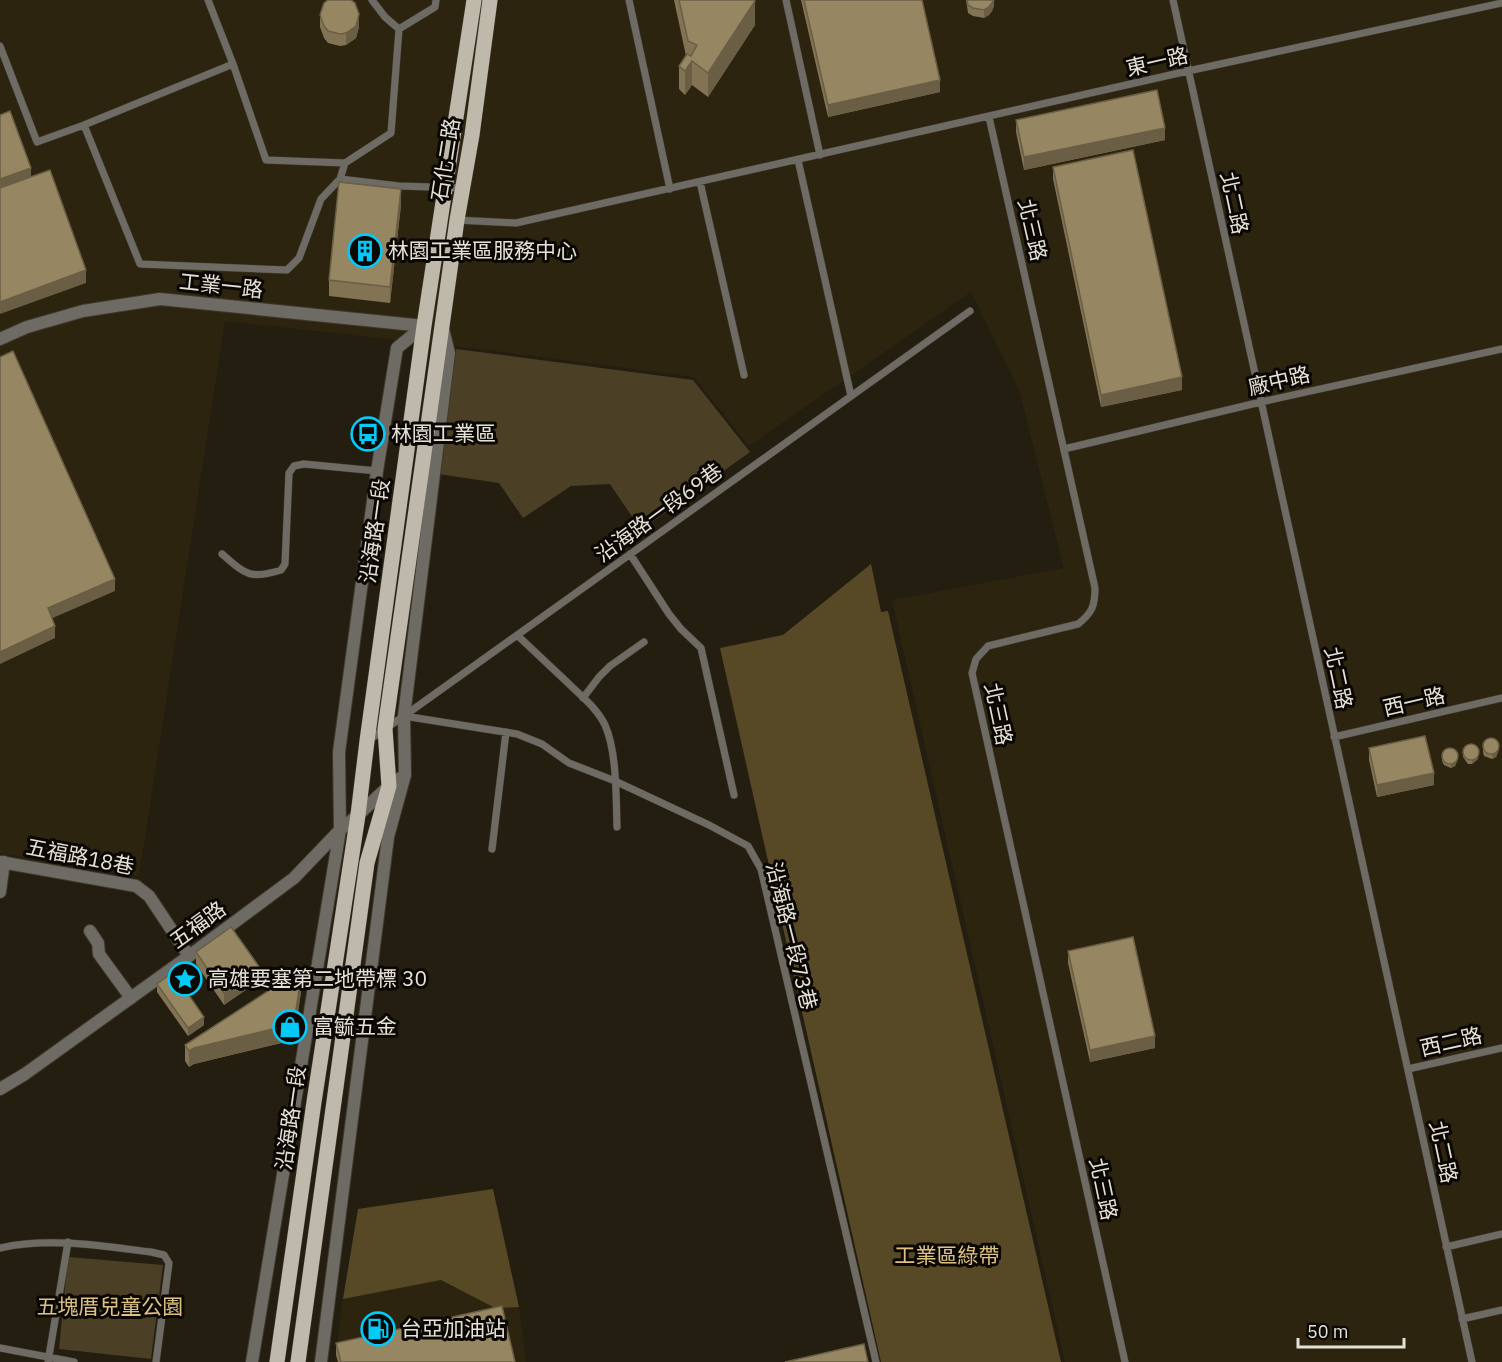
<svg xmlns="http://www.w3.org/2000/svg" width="1502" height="1362" viewBox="0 0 1502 1362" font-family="'IBM Plex Sans','Noto Sans TC',sans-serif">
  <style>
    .built { fill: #2d2410 }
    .green { fill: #4b3f25 }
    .forest { fill: #584926 }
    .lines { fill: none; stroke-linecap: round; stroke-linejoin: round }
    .service-casing { stroke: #3f392d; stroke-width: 8 }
    .minor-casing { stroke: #3f392d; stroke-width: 14 }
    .tertiary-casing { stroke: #3f392d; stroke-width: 14 }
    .primary-casing { stroke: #3f392d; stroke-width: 16 }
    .service { stroke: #6e6b64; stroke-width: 7 }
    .minor { stroke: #6e6b64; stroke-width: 12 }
    .tertiary { stroke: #6e6b64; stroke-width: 12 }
    .primary { stroke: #bfb9ab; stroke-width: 15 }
    .wall { fill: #827354 }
    .shaded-wall { fill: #6a5e45 }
    .building { fill: #978662; stroke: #6a5e45; stroke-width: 1.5 }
    .labels { text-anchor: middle; stroke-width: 6; stroke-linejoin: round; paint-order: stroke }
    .street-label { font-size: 21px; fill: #e5e1d9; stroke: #0b0804 }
    .poi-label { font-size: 21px; fill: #e5e1d9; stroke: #0b0804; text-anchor: start }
    .park-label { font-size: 21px; fill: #dec285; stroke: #0b0804 }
  </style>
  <rect width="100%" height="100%" fill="#241e11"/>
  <path class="built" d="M0 0H1502V1362H1065L892 600 1064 568 1020 392 971 292 749 446 694 377 487 350 225 321 139 876 0 853Z
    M441 1280 495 1308 519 1307 526 1362H335L343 1299Z"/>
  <path class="green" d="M456 349 693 380 750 452 641 530 610 484 571 486 523 518 499 483 438 474Z
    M68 1257 163 1265 151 1359 59 1349Z"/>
  <path class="forest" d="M871 564 881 612 888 611 1061 1362H881L720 648 783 635Z
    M493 1189 519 1307 495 1308 441 1280 343 1299 358 1209Z"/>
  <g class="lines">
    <defs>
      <path id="service" d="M208 0 233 64 266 160 345 163 391 133 399 29
        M372 0 385 17 399 29 435 7 436 0
        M629 0 670 189
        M786 0 820 155
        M1173 0 1472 1362
        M0 46 37 142 84 125 233 64
        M989 117 1095 588C1095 606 1092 613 1078 624L988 646 976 659 972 673 1125 1362
        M84 125 140 264 287 270 299 258 321 199 340 179 399 186 462 188
        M798 160 851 396
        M340 179 345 163
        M700 182 744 375
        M456 220 516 223 1188 71 1502 3
        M1064 449 1261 402 1502 349
        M222 554C245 574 250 580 281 570L285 564 289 473 294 466 304 464 377 471
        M630 554 669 614 681 629 701 648 734 795
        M517 635C534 651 551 667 568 683 581 696 597 708 605 725 617 752 616 797 617 827
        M583 698 599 677 610 666 644 642
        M404 716 517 734 542 744 569 763 615 781 709 825 748 846 761 869 876 1362
        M1334 737 1502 698
        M369 740 404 716 970 311
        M492 849 506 732
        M1408 1069 1502 1048
        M1446 1247 1502 1234
        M0 1248C50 1237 101 1246 151 1252L164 1255 169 1263 156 1362
        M1462 1319 1502 1310
        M0 1348 74 1362
        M48 1362 68 1242"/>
      <path id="minor" d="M0 339 27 327 83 311 160 299 424 326
        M0 862 136 886 149 896 189 956
        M0 892 4 862
        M90 931 98 943 99 954 131 998
        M252 1362 340 830 339 752 377 471 397 348 424 326
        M321 1362 388 837 405 775 404 716 449 353 443 329"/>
      <path id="tertiary" d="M0 1089 25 1074 189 956 294 878 340 830 358 815 389 786 405 775"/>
      <path id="primary" d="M277 1362 314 1102 358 815 367 741 424 326 474 0
        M298 1362 367 863 389 786 385 729 457 220 472 135 490 0"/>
    </defs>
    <use href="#service" class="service-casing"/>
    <use href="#minor" class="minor-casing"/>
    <use href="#tertiary" class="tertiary-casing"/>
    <use href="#primary" class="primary-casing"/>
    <use href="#service" class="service"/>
    <use href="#minor" class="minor"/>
    <use href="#tertiary" class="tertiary"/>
    <use href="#primary" class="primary"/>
  </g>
  <path class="wall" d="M674 0H754L755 25 708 97 692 85 685 95 679 89V66L686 56Z
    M801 0H922L940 92 828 117Z
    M966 0H994V6L992 11 989 15 984 18 973 16 968 13Z
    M320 15 359 27 356 38 346 45 340 46 328 43 324 38 320 27Z
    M1016 120 1165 140 1024 170 1016 132Z
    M1053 167 1182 390 1101 407 1053 179Z
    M401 205 390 303 329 296V280Z
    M1483 743 1499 749 1496 757 1492 759 1484 756 1483 752Z
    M1369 748 1434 785 1377 797 1369 760Z
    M1463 749 1479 751 1478 759 1472 764H1468L1463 757Z
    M1442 757 1458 759 1455 766 1451 768 1444 765 1442 761Z
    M1068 951 1155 1048 1090 1062 1068 963Z
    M196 952 260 980 224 1005 196 964Z
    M157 984 204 1025 188 1036 157 992Z
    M302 985 294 1040 194 1064 189 1067 185 1061V1045Z
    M336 1343 515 1362H338L336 1355Z"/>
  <path class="shaded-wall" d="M994 0V6L992 11 989 15 984 18V10Z
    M755 1V25L708 97V73Z
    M359 14V27L356 38 346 45V33Z
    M692 61V85L685 95V71Z
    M940 80V92L828 117V105Z
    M1165 128V140L1024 170V157Z
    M31 168V180L0 192V179Z
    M401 189V205L390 303V287Z
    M86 270V283L0 314V302Z
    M1182 377V390L1101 407V395Z
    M115 579V591L48 620V608Z
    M55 626V638L0 664V652Z
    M1499 745V749L1496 757 1492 759V754Z
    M1458 755V759L1455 766 1451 768V764Z
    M1478 755V759L1472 764V760Z
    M1434 773V785L1377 797V785Z
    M260 968V980L224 1005V993Z
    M302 969V985L294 1040 194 1064 189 1067V1051Z
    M204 1017V1025L188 1036V1028Z
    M1155 1036V1048L1090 1062V1050Z"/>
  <path class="building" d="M328 0H351L355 3 359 14 356 26 346 33 340 34 328 31 324 26 320 15 324 3Z
    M679 0H754L755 1 708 73 692 61 685 71 679 66 687 54 691 56 697 45 688 41Z
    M804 0H922L940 80 828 105Z
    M967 0H994L992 3 989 7 984 10 973 8 968 5Z
    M1157 90 1165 128 1024 157 1016 120Z
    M10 111 31 168 0 179V115Z
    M1133 150 1182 377 1101 395 1053 167Z
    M50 170 86 270 0 302V188Z
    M339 182 401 189 390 287 329 280Z
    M13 351 115 579 48 608 55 626 0 652V357Z
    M1425 736 1434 773 1377 785 1369 748Z
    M1483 746a8 8 0 1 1 16 0a8 8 0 1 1-16 0Z
    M1463 752a8 8 0 1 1 16 0a8 8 0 1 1-16 0Z
    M1442 756a8 8 0 1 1 16 0a8 8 0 1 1-16 0Z
    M231 927 260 968 224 993 196 952Z
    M1133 937 1155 1036 1090 1050 1068 951Z
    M302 969 294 1024 194 1048 189 1051 185 1045Z
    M173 972 204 1017 188 1028 157 984Z
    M502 1306 515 1362H341L336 1343Z
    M864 1344 868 1362H785Z"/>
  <defs>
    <symbol id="building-ring" viewBox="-11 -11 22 22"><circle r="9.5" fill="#0b0804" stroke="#03cbf9" stroke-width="1.5"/><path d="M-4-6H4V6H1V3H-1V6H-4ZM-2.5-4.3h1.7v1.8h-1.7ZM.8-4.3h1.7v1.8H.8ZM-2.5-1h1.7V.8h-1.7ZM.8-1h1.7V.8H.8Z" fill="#03cbf9"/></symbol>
    <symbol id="bus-ring" viewBox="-11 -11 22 22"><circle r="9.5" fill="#0b0804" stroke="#03cbf9" stroke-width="1.5"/><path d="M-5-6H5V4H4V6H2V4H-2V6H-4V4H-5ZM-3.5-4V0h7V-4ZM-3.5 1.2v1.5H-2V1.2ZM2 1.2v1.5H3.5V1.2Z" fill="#03cbf9"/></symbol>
    <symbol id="sight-ring" viewBox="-11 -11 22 22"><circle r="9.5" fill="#0b0804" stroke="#03cbf9" stroke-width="1.5"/><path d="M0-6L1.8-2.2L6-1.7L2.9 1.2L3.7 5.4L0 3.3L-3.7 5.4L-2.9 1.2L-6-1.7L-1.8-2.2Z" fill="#03cbf9"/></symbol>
    <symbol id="shop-ring" viewBox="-11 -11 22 22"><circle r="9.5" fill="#0b0804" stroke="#03cbf9" stroke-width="1.5"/><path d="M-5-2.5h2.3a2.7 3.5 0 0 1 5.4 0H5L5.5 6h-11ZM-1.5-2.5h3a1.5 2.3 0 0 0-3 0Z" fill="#03cbf9"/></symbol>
    <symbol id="fuel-ring" viewBox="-11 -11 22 22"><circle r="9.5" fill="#0b0804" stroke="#03cbf9" stroke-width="1.5"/><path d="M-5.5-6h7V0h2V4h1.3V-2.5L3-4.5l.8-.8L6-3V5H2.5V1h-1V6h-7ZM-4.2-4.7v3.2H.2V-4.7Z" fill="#03cbf9"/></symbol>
  </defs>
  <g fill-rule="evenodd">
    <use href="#building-ring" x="346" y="232" width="38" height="38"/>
    <use href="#bus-ring" x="349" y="415" width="38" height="38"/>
    <use href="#sight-ring" x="166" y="960" width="38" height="38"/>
    <use href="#shop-ring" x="271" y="1008" width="38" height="38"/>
    <use href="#fuel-ring" x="359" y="1310" width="38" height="38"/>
  </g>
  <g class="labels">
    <g class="street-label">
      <text transform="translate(1157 62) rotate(-13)" y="7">東一路</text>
      <text transform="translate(446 160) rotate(-81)" y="7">石化二路</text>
      <text transform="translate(1234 203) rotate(78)" y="7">北二路</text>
      <text transform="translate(1032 230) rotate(77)" y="7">北三路</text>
      <text transform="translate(221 286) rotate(6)" y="7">工業一路</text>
      <text transform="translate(1279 381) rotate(-13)" y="7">廠中路</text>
      <text transform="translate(659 513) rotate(-36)" y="7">沿海路一段69巷</text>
      <text transform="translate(375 531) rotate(-82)" y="7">沿海路一段</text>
      <text transform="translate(1338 678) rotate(78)" y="7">北二路</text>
      <text transform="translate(1414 702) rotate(-13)" y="7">西一路</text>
      <text transform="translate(998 714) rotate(78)" y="7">北三路</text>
      <text transform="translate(80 857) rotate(11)" y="7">五福路18巷</text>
      <text transform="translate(198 925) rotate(-36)" y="7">五福路</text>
      <text transform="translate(791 936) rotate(76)" y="7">沿海路一段73巷</text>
      <text transform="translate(1451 1042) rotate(-13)" y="7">西二路</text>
      <text transform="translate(291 1118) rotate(-82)" y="7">沿海路一段</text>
      <text transform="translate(1443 1152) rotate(78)" y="7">北二路</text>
      <text transform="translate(1103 1189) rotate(78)" y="7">北三路</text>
    </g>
    <g class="poi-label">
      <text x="388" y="258">林園工業區服務中心</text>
      <text x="391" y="441">林園工業區</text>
      <text x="208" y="986">高雄要塞第二地帶標 30</text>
      <text x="313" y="1034">富毓五金</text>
      <text x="401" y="1336">台亞加油站</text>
    </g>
    <g class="park-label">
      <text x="947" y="1263">工業區綠帶</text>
      <text x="110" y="1314">五塊厝兒童公園</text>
    </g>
  </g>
  <path d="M1298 1338v9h106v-9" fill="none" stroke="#e5e1d9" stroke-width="3"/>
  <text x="1307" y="1338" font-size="18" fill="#e5e1d9" stroke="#0b0804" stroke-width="4.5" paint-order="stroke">50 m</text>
</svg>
